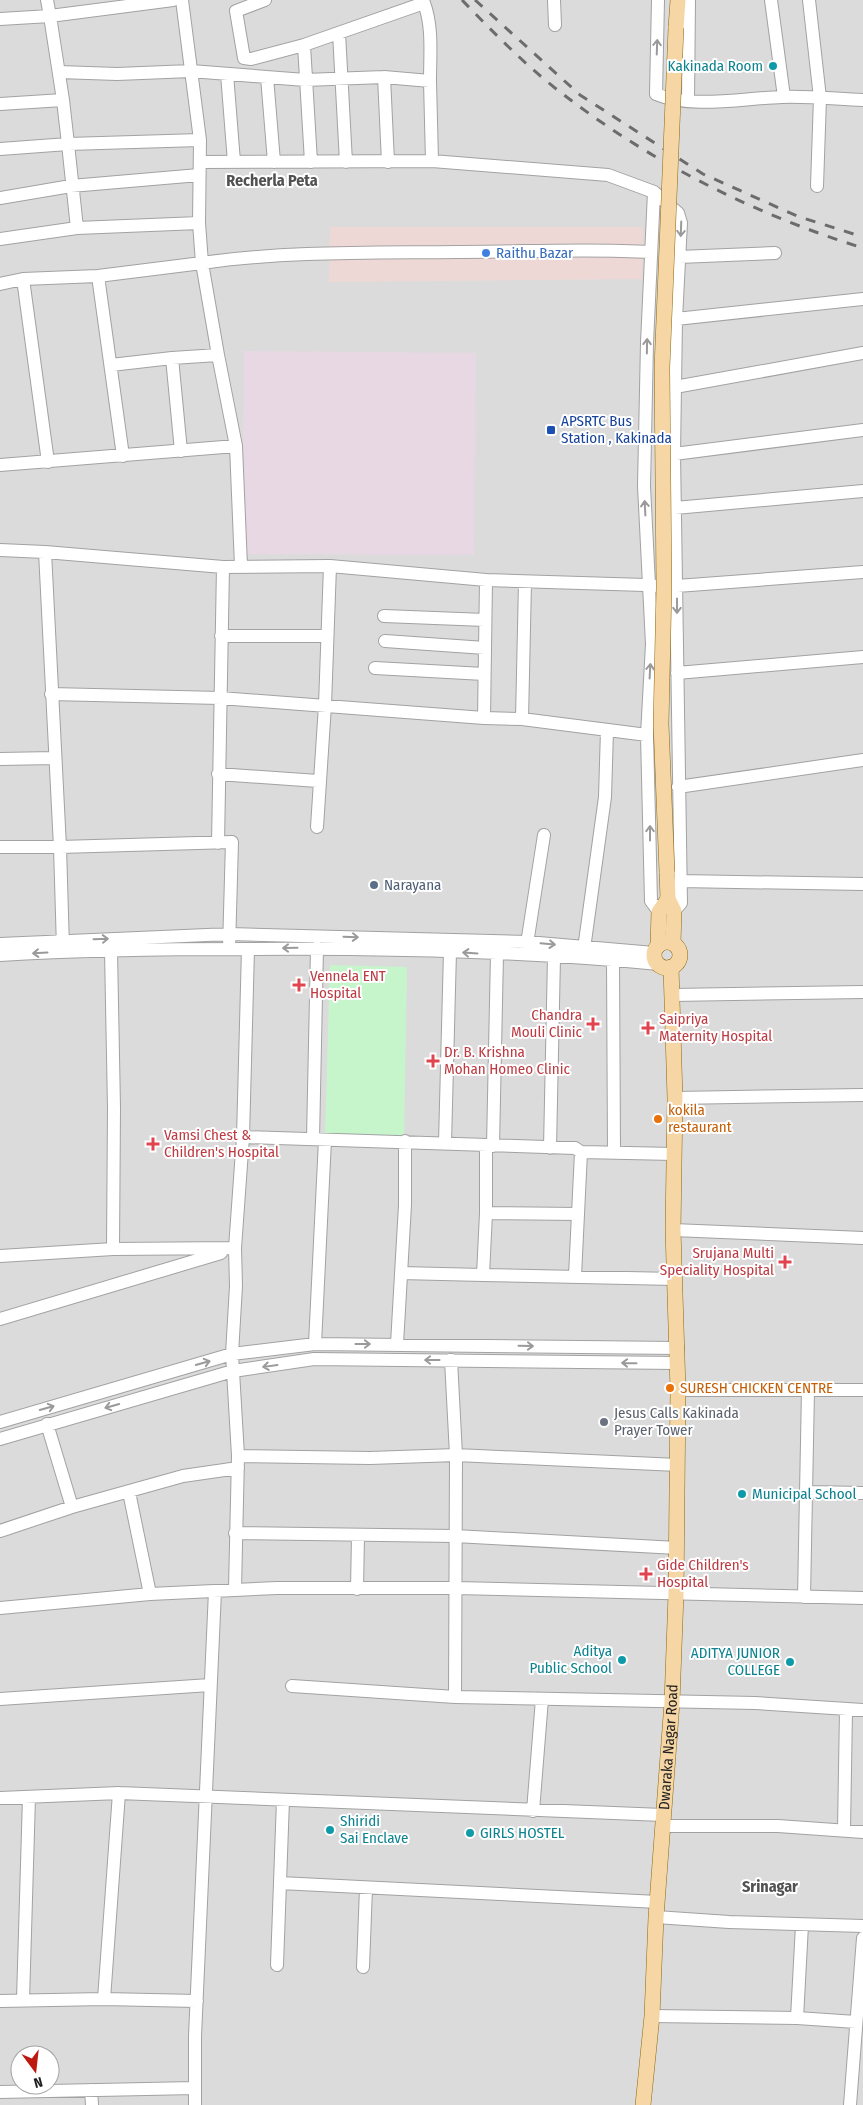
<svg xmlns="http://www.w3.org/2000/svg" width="863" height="2105" viewBox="0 0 863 2105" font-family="'Fira Sans Condensed',sans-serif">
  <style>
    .residential { fill: #dcdbdb; fill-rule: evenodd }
    .commercial { fill: #eed8d6 }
    .industrial { fill: #e7d8e3 }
    .park { fill: #c6f5cc }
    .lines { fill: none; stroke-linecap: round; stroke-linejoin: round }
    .minor-casing { stroke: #a2a2a2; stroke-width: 14 }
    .major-casing { stroke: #8d690c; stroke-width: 16 }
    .minor { stroke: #fff; stroke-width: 12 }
    .major { stroke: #f5d6a4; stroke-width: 15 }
    .rail { stroke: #6c6c6c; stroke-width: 3; stroke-dasharray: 10 10; stroke-linecap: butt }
    .major-bridge-casing { stroke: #8d690c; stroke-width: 16; stroke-linecap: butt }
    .major-bridge { stroke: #f5d6a4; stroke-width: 15 }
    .oneway { stroke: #9a9a9a }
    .culture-dot { fill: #0f9aa8; stroke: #fff; stroke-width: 2 }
    .shop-dot { fill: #3f7fe0; stroke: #fff; stroke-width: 2 }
    .transit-dot { fill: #1a4fb4; stroke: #fff; stroke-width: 2 }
    .service-dot { fill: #5c6f8a; stroke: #fff; stroke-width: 2 }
    .health-dot { fill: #e0444e; stroke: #fff; stroke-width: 2 }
    .food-dot { fill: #e8710a; stroke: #fff; stroke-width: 2 }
    .worship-dot { fill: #6b7280; stroke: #fff; stroke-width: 2 }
    .labels { text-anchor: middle; stroke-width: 4; stroke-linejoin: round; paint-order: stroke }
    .culture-label { font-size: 15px; fill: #0d838f; stroke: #fff; text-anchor: end }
    .shop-label { font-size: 15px; fill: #366cbe; stroke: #fff; text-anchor: start }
    .transit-label { font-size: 15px; fill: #164399; stroke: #fff; text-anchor: start }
    .service-label { font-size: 15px; fill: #4e5e75; stroke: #fff; text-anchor: start }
    .health-label { font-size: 15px; fill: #be3a42; stroke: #fff; text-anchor: start }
    .food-label { font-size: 15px; fill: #c56008; stroke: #fff; text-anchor: start }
    .worship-label { font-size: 15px; fill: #5b616d; stroke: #fff; text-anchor: start }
    .street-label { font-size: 15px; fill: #1e1e1e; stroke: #fff }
    .neighbourhood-label { font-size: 16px; font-weight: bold; fill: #515151; stroke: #fff }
  </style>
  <rect width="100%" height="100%" fill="#efece5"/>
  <path class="residential" d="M0 0H863V2105H0ZM20 2055H50V2085H20Z"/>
  <path class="commercial" d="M330 227H643L642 279 329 282Z"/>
  <path class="industrial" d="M244 351 476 353 474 555 242 554Z"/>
  <path class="park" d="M330 965 407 967 404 1139 325 1136Z"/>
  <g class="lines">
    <defs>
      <path id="minor" d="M182 0 200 140 199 223 202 263C286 251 373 253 457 252 522 252 587 248 651 252
        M265 0 236 11 244 58 251 59 304 45
        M554 0 555 25
        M658 0 656 94C691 109 744 98 782 97 809 96 836 99 863 100
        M771 0 784 97
        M809 0 820 98 817 186
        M0 19 50 16 47 0
        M339 33 346 162
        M59 72 117 74 191 71 305 80 384 77 430 81C430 55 433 27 424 3L304 45 311 162
        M227 74 234 162
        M267 77 274 162
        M384 77 388 162
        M430 81 432 161
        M688 101 689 0
        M0 104 63 100
        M0 149 68 144 63 100 50 16 173 0
        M200 162 432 161 608 175 654 192 678 213 681 223 676 319 674 454 681 903 674 911
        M654 192 647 343 644 486 652 644 647 735 651 901 659 912
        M0 198 71 186 199 175
        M77 228 199 223
        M0 239 77 228 68 144 200 140
        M679 257 775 253
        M98 276 202 263 218 355
        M23 279 48 462
        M0 284 23 279 98 276 123 456
        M676 319 863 299
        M172 358 218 355 236 446
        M111 365 172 358 181 451
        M675 387 863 353
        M674 454 863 430
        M0 465 236 446 241 566
        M675 508 863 491
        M0 550 45 552
        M384 616 485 620
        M221 636H327
        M385 641 485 648
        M375 668 484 674
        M677 673 863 657
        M51 694 220 698 484 718
        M522 719 525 582
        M647 735 522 719 484 718 486 580 677 586 863 572
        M0 759 54 758
        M218 774 318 781
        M678 787 863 760
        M317 827 325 705 330 566
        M218 843 223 567
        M0 847H60L63 948
        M680 881 863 884
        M0 944 230 934 527 942 654 953
        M229 948 232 842 60 847 45 552 223 567 330 566 486 580
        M526 950 544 835
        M111 951 114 1108 113 1249 235 1248
        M0 955C83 950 166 949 250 949 386 948 523 951 659 964
        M583 956 605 797 607 730
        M613 960 614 1152
        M672 995 863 992
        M675 1098 863 1095
        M243 1137 575 1148 581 1152 674 1154
        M313 1139 317 948
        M445 1143 450 951
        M486 1146V1213L483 1275 675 1279
        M493 1146 497 954
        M550 1148 554 957
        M486 1213 578 1214
        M673 1230 863 1238
        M0 1256 113 1249
        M401 1273 483 1275
        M575 1276 581 1152
        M0 1319 221 1253
        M315 1344 325 1140
        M397 1344 405 1205V1141
        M678 1390H863
        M0 1422 232 1354 315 1344 678 1348
        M47 1424 72 1507
        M0 1439 233 1371 314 1359 678 1363
        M238 1456 370 1458 456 1455 678 1465
        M129 1492 150 1594 277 1588H456L863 1598
        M806 1492 863 1493
        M0 1531 72 1507 183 1476 238 1468
        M235 1533 455 1536 677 1548
        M235 1589 238 1456 232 1354 236 1286 235 1248 243 1137 248 949
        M357 1589 358 1536
        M804 1597 808 1390
        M0 1608 150 1594
        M292 1686 455 1697 456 1455 451 1360
        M455 1697 755 1703 863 1710
        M0 1699 210 1685
        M0 1798 119 1793 663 1815
        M533 1811 542 1699
        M663 1826H778L863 1832
        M844 1829 846 1710
        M280 1883 658 1902
        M656 1917 729 1922 863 1926
        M277 1965 283 1800
        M363 1967 366 1888
        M104 1999 197 2001
        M23 2000 29 1797
        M0 2001 104 1999 119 1793
        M652 2016 797 2018 802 1925
        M797 2018 856 2022
        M91 2090 92 2105
        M0 2092 195 2088
        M195 2105V2036L215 1591
        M850 2105 863 1938"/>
      <g id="major">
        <path d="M676 28 678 0"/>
        <path d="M667 872 668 899 674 911 673 943"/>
        <circle cx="667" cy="955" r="13"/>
        <path d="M658 946 659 912 668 899"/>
        <path id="s1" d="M643 2105 652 2016 656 1917 672 1702 676 1594 678 1390 673 1230 675 1098 671 967"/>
      </g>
    </defs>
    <use href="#minor" class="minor-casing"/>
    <use href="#major" class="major-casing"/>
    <use href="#minor" class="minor"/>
    <use href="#major" class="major"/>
    <path class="rail" d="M462 0C495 34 530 70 568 98 656 165 757 215 863 248
      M475 0 580 95 703 174 797 216 863 237"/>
    <defs>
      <path id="major-bridge" d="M667 872 661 724 664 587 662 368 676 28"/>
    </defs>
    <use href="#major-bridge" class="major-bridge-casing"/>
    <use href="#major-bridge" class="major-bridge"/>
  </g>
  <defs><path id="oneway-shaft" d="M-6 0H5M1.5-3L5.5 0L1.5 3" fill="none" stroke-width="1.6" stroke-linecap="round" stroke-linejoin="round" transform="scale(1.25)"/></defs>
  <g class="oneway">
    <use href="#oneway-shaft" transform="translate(657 47) rotate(-88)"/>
    <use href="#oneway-shaft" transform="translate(681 229) rotate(92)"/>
    <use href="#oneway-shaft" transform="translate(647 346) rotate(-89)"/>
    <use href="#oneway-shaft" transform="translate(645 508) rotate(-93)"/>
    <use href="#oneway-shaft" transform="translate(677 606) rotate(90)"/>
    <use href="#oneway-shaft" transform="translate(650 671) rotate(-87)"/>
    <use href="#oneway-shaft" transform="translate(650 833) rotate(-90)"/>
    <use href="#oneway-shaft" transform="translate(351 937) rotate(2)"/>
    <use href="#oneway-shaft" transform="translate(101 939) rotate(-2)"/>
    <use href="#oneway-shaft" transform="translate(548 944) rotate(5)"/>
    <use href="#oneway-shaft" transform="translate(290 948) rotate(179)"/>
    <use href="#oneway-shaft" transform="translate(40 953) rotate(177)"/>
    <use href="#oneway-shaft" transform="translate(470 953) rotate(-176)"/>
    <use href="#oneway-shaft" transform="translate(363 1344)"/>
    <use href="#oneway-shaft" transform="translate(526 1346) rotate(1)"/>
    <use href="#oneway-shaft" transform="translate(432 1360) rotate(-180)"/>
    <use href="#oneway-shaft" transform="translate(203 1363) rotate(-16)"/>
    <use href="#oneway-shaft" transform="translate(629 1363) rotate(-179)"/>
    <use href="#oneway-shaft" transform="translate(270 1366) rotate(172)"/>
    <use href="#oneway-shaft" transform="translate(112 1406) rotate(164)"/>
    <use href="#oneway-shaft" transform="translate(47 1408) rotate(-16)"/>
  </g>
  <g class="culture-dot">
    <circle cx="773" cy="66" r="5"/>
    <circle cx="742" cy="1494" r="5"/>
    <circle cx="622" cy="1660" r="5"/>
    <circle cx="790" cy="1662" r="5"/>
    <circle cx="330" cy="1830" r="5"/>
    <circle cx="470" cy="1833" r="5"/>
  </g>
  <circle class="shop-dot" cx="486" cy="253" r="5"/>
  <rect class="transit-dot" x="546" y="425" width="10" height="10" rx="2.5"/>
  <circle class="service-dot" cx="374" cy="885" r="5"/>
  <g class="health-dot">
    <path d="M296.5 977.5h5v5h5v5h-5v5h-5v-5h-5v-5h5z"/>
    <path d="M590.5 1016.5h5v5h5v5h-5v5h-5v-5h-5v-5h5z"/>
    <path d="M645.5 1020.5h5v5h5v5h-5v5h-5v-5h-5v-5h5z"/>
    <path d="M430.5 1053.5h5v5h5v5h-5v5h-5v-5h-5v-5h5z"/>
    <path d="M150.5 1136.5h5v5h5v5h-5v5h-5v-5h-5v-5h5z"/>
    <path d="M782.5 1254.5h5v5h5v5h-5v5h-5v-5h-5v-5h5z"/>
    <path d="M643.5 1566.5h5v5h5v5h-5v5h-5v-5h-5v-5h5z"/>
  </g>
  <g class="food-dot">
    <circle cx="658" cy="1119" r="5"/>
    <circle cx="670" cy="1388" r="5"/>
  </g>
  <circle class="worship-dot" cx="604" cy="1422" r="5"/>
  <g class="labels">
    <g class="culture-label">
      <text x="763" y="71">Kakinada Room</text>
      <text x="752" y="1499" text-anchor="start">Municipal School</text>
      <text x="612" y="1656">Aditya<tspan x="612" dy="17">Public School</tspan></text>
      <text x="780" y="1658">ADITYA JUNIOR<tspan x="780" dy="17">COLLEGE</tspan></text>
      <text x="340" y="1826" text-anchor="start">Shiridi<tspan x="340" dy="17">Sai Enclave</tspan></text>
      <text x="480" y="1838" text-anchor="start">GIRLS HOSTEL</text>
    </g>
    <g class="shop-label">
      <text x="496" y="258">Raithu Bazar</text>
    </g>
    <g class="transit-label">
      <text x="561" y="426">APSRTC Bus<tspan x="561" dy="17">Station , Kakinada</tspan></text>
    </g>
    <g class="service-label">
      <text x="384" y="890">Narayana</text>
    </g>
    <g class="health-label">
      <text x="310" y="981">Vennela ENT<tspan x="310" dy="17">Hospital</tspan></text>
      <text x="582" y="1020" text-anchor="end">Chandra<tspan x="582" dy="17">Mouli Clinic</tspan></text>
      <text x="659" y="1024">Saipriya<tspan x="659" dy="17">Maternity Hospital</tspan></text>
      <text x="444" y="1057">Dr. B. Krishna<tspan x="444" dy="17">Mohan Homeo Clinic</tspan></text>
      <text x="164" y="1140">Vamsi Chest &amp;<tspan x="164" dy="17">Children's Hospital</tspan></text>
      <text x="774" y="1258" text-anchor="end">Srujana Multi<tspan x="774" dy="17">Speciality Hospital</tspan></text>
      <text x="657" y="1570">Gide Children's<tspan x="657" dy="17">Hospital</tspan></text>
    </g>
    <g class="food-label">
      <text x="668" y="1115">kokila<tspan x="668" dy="17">restaurant</tspan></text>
      <text x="680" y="1393">SURESH CHICKEN CENTRE</text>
    </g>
    <g class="worship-label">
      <text x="614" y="1418">Jesus Calls Kakinada<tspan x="614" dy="17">Prayer Tower</tspan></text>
    </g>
    <g class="street-label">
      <text dy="5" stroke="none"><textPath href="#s1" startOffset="359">Dwaraka Nagar Road</textPath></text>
    </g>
    <g class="neighbourhood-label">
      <text x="272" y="186">Recherla Peta</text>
      <text x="770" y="1892">Srinagar</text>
    </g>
  </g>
  <g transform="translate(35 2070) rotate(165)"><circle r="24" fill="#ffffff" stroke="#a5a5a5"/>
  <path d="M0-4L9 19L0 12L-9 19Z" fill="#bd1910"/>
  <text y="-8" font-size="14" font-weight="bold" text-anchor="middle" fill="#1e1e1e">N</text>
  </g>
</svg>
